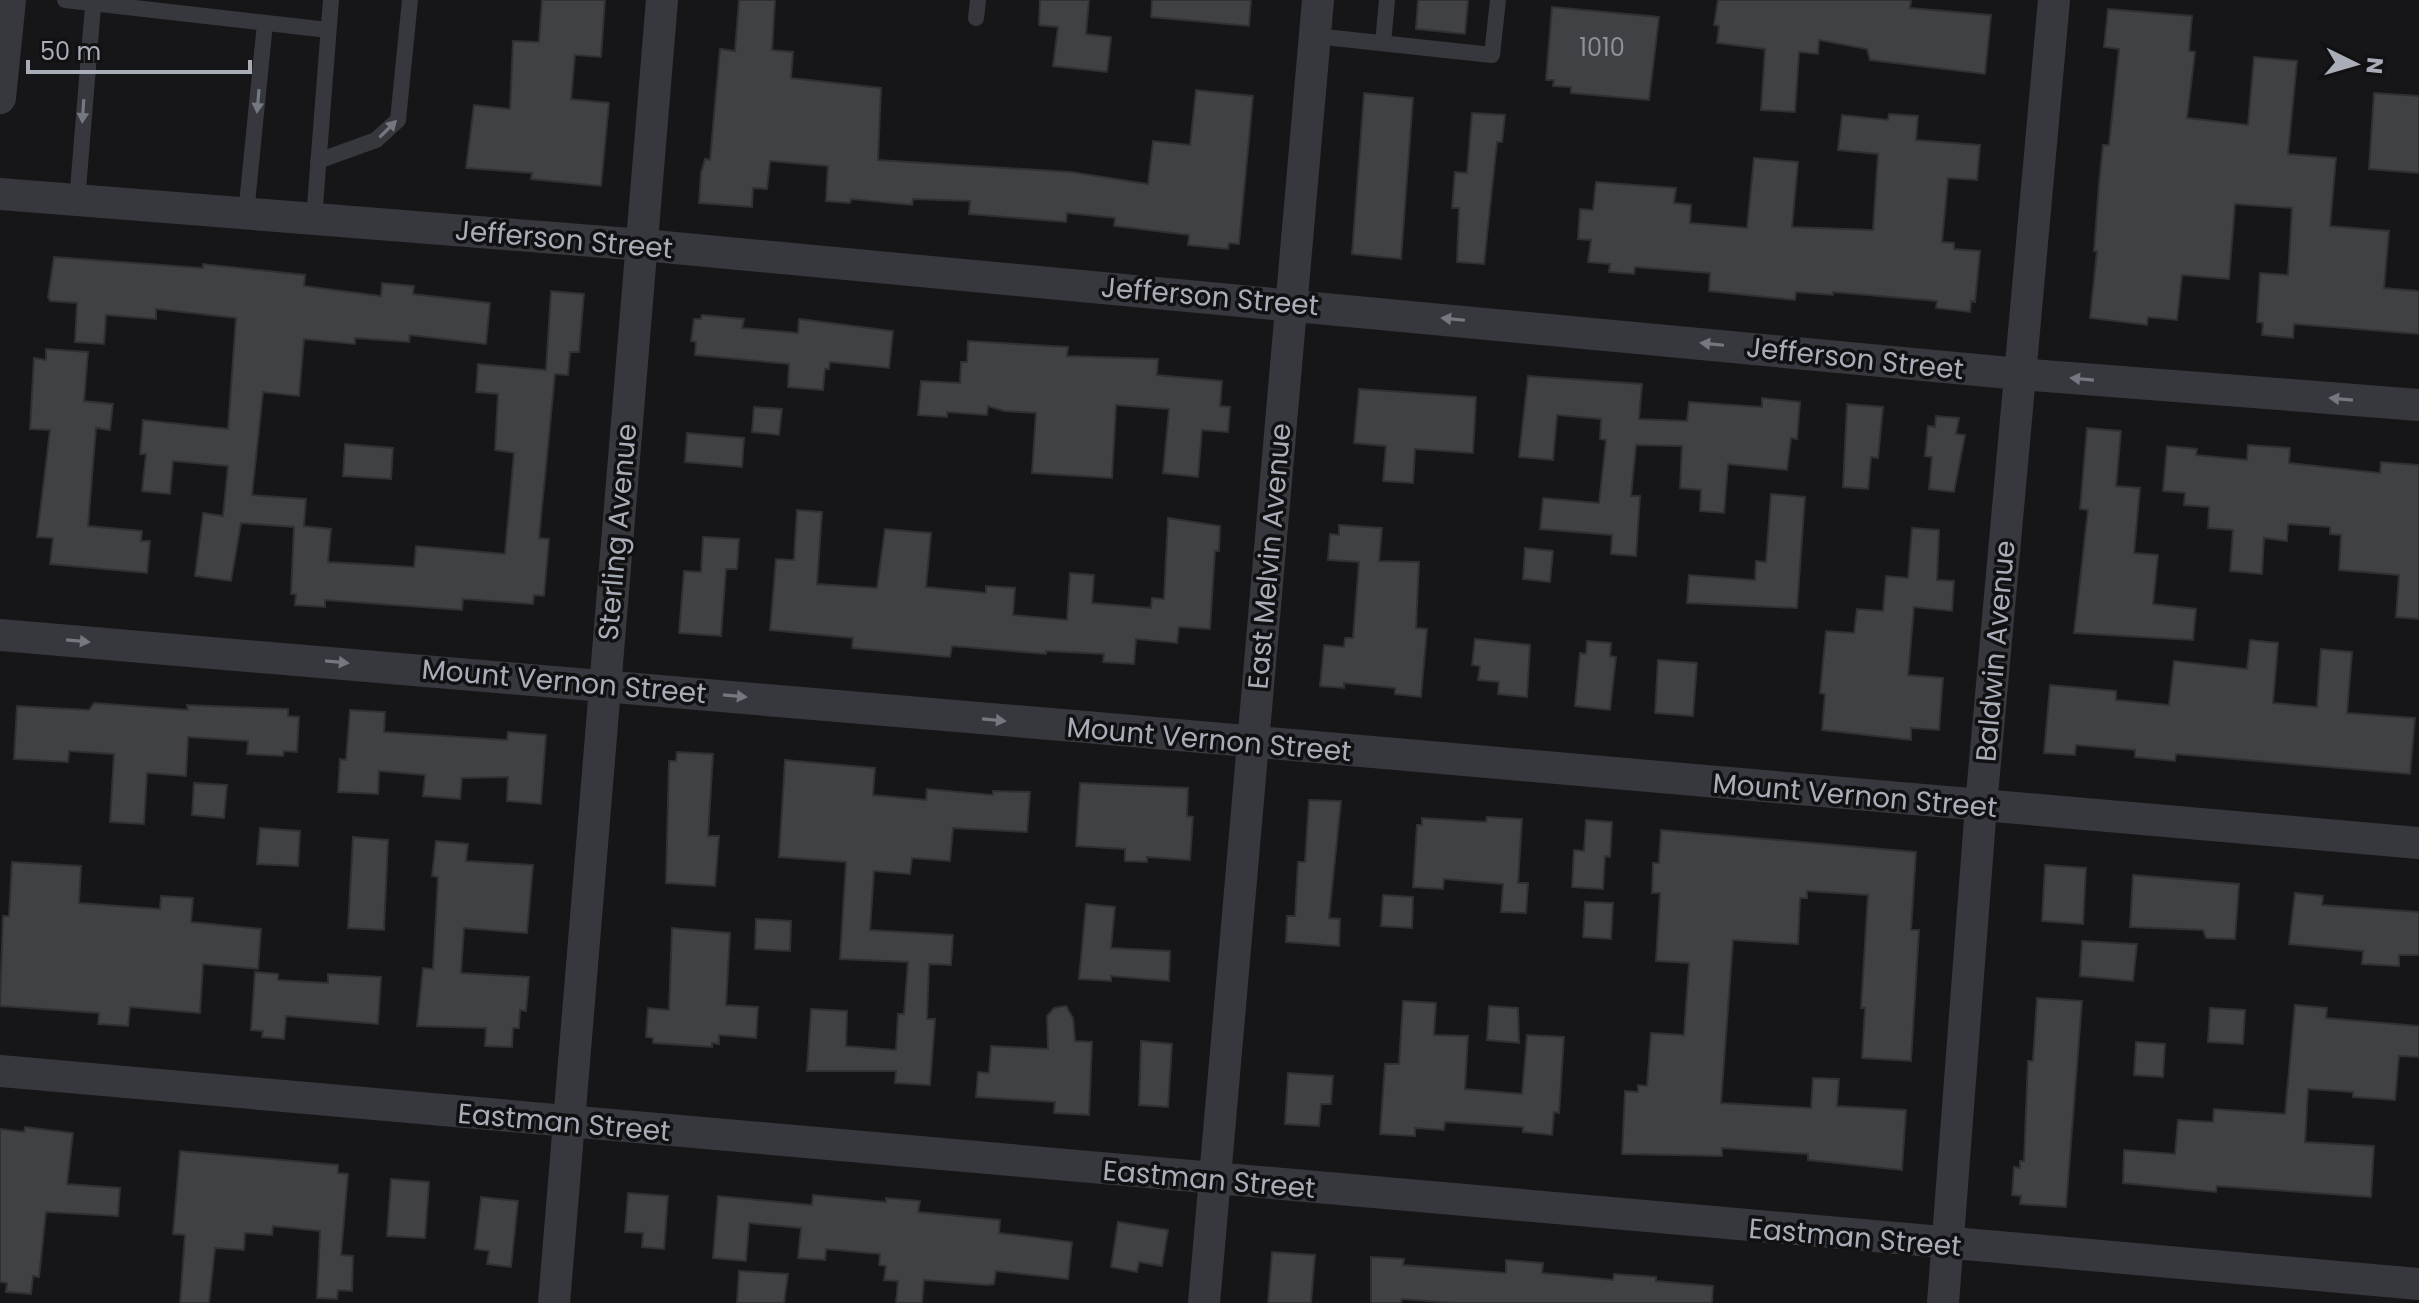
<svg xmlns="http://www.w3.org/2000/svg" width="2419" height="1303" viewBox="0 0 2419 1303" font-family="Poppins,sans-serif">
  <style>
    .building { fill: #404145; stroke: #303034; stroke-width: 2 }
    .lines { fill: none; stroke-linecap: round; stroke-linejoin: round }
    .lane { stroke: #37383d; stroke-width: 16 }
    .street { stroke: #37383d; stroke-width: 32 }
    .oneway { fill: #757881 }
    .labels { text-anchor: middle; stroke-width: 7; stroke-linejoin: round; paint-order: stroke }
    .number-label { font-size: 24px; fill: #8e929b }
    .street-label { font-size: 28px; fill: #a8adb8; stroke: #111113 }
  </style>
  <rect width="100%" height="100%" fill="#161618"/>
  <path class="building" d="M542 0H605L601 57 575 55 571 99 609 103 601 186 531 179 532 173 466 168 474 105 510 109 513 41 539 42Z
    M739 0H775L772 50 793 52 791 78 881 88 878 160 1071 172 1148 184 1153 141 1190 145 1196 90 1253 96 1239 244 1229 243 1228 249 1188 245 1189 235 1114 226 1115 218 1067 213 1066 222 969 214 970 201 913 199 912 205 851 199 850 203 826 201 828 166 770 161 767 189 753 188 752 207 699 203 701 173 705 159 710 160 720 49 735 51Z
    M1040 0H1089L1086 34 1111 37 1107 72 1053 66 1058 27 1039 25Z
    M1152 0H1251L1249 26 1151 17Z
    M1418 0H1468L1465 34 1416 29Z
    M1718 0H1911L1910 8 1991 15 1985 74 1870 60 1867 49 1819 40 1818 54 1799 52 1795 112 1761 110 1765 49 1717 43 1719 26 1714 25Z
    M1552 7 1659 17 1649 100 1571 93V87L1553 86 1554 80H1546Z
    M2108 9 2192 16 2189 51 2195 52 2187 118 2248 125 2254 57 2297 61 2288 154 2336 158 2330 226 2389 231 2384 288 2419 291V334L2294 324 2293 338 2262 335 2263 323 2257 322 2260 273 2288 275 2292 208 2235 204 2229 279 2182 275 2177 320 2148 317 2147 325 2090 318 2097 251H2094L2099 184 2103 145H2109L2119 49 2104 47Z
    M1364 93 1413 98 1401 259 1352 254Z
    M2374 93 2419 96V173L2369 169Z
    M1472 113 1505 115 1502 142H1497L1484 264 1457 262 1459 208H1452L1455 172 1467 173Z
    M1889 114 1918 116 1916 140 1980 145 1977 180 1948 178 1942 242 1954 243V249L1980 251 1975 302 1971 301 1970 312 1936 308 1937 301 1833 292V295L1796 292 1795 300 1709 291 1710 273 1635 267 1634 274 1609 272 1610 264 1588 262 1591 240 1578 239 1580 209 1593 210 1596 182 1676 188 1674 203 1691 205 1690 223 1747 228 1754 158 1798 162 1792 227 1873 230 1878 154 1838 150 1842 115 1888 120Z
    M54 257 203 268V264L305 275 304 286 381 296 382 283 414 286 413 294 490 303 486 344 410 335 409 342 355 338V344L304 339 299 396 263 392 252 495 306 499 304 526 331 529 328 562 414 567 416 546 505 554 514 453 495 450 498 394 476 392 478 364 546 370 551 291 584 294 579 352H570L568 375 555 374 539 538 549 539 544 596 534 595 533 604 463 599 462 610 325 600V607L295 605 296 594H291L294 527 241 523 231 581 195 576 203 513 223 516 228 466 173 461 170 494 142 491 146 454H140L143 420 228 429 236 318 156 309V319L106 315 104 344 75 342 77 303 50 301 48 297Z
    M702 315 744 319 742 328 798 333 799 319 893 331 889 368 830 362 829 369H825L823 390 788 387 789 364 695 355 696 342 691 341 694 319H701Z
    M968 341 1068 347 1067 356 1158 359 1157 375 1222 381 1220 406 1230 407 1228 432 1202 430 1198 477 1163 473 1169 409 1116 405 1112 478 1032 473 1036 413 1004 411 988 406 987 415 947 412V417L918 415 921 381 960 383 961 362H967Z
    M46 349 88 352 84 401 113 404 110 430 96 428 88 526 142 531 141 541H150L147 573 50 564 53 538 37 537 50 430 30 429 34 358 46 360Z
    M1528 376 1642 384 1639 419 1687 421 1689 402 1762 407V398L1800 402 1797 439 1791 438 1787 470 1728 464 1724 513 1700 511 1701 490 1680 488 1682 446 1636 445 1631 496H1640L1636 556 1611 554 1612 535 1540 529 1543 498 1599 503 1606 440 1600 439 1601 419 1557 415 1553 460 1519 457Z
    M1359 389 1476 397 1473 453 1415 449 1413 483 1383 481 1386 446 1354 443Z
    M1847 404 1883 407 1878 458 1871 457 1868 489 1843 487Z
    M754 407 782 409 779 435 752 432Z
    M1936 416 1959 418 1956 434 1965 435 1954 492 1929 489 1932 457 1925 456 1928 426 1935 427Z
    M2087 428 2121 431 2116 486 2140 488 2134 553 2158 555 2153 604 2196 609 2193 640 2074 633 2088 510 2080 509Z
    M687 433 744 438 742 467 685 462Z
    M345 444 393 448 391 479 343 476Z
    M2248 445 2290 448 2289 463 2380 473 2381 462 2419 465V619L2396 617 2399 575 2339 570 2341 535 2330 534V527L2288 524 2287 541 2264 538 2262 574 2230 571 2233 530 2208 528 2209 507 2184 505 2185 493 2163 491 2167 446 2197 449 2196 455 2247 460Z
    M1771 494 1805 497 1797 608 1687 603 1689 575 1755 580 1756 561 1766 562Z
    M797 510 822 512 817 584 877 588 885 529 931 533 926 587 986 593V586L1015 588 1013 615 1067 620 1070 573 1094 575 1092 603 1151 608 1152 598 1164 599 1168 518 1220 526 1219 551H1215L1210 629 1179 627 1177 643 1136 639 1134 664 1103 662 1104 654 1046 651V654L952 646 950 657 852 648 853 638 770 630 776 559 794 560Z
    M1339 525 1382 528 1379 561 1419 562 1416 628 1427 629 1421 697 1395 694V688L1344 683V688L1320 686 1324 645 1344 647 1345 638H1353L1359 562 1328 560 1330 534 1339 535Z
    M1912 528 1939 530 1937 580 1954 581 1952 611 1914 607 1908 675 1943 678 1939 730 1911 728V740L1822 730 1825 694 1820 693 1826 631 1854 633 1857 609 1883 611 1886 576 1908 578Z
    M703 537 739 539 737 569H726L721 636 679 633 684 571 701 572Z
    M1525 548 1553 551 1550 582 1523 579Z
    M1475 639 1530 645 1527 697 1498 694 1499 682 1478 680 1480 666 1472 665Z
    M2250 640 2278 643 2273 703 2317 707 2321 649 2352 652 2347 713 2415 718 2410 774 2176 754 2175 761 2135 757V750L2076 745 2075 755 2044 753 2050 685 2116 691V700L2169 705 2174 661 2247 669Z
    M1587 641 1611 643 1610 656 1616 657 1610 710 1575 706 1580 653 1586 654Z
    M1658 660 1697 663 1693 716 1655 713Z
    M94 703 188 710 187 705 288 709V716L299 717 297 752 284 751 283 756 247 754 248 741 188 737 186 776 147 773 144 824 110 822 114 754 69 751 68 762 14 759 17 706 89 710Z
    M350 710 385 712 384 732 507 740 508 732 546 735 541 804 507 801 508 777 462 778 460 799 423 796 425 775 379 771 378 794 338 792 340 759 346 760Z
    M677 752 713 754 708 836H719L715 886 666 883 669 761H676Z
    M785 760 875 768 873 795 926 800 927 789 993 795V791L1030 792 1027 832 953 828 950 861 912 858 910 874 874 871 870 930 953 935 951 965 929 964 927 1019H935L930 1085 895 1083 896 1071H807L811 1009 847 1011 846 1046 896 1050 898 1014H904L908 962 840 959 846 862 779 857Z
    M194 783 227 785 224 818 192 815Z
    M1080 783 1188 788 1187 816 1193 817 1190 860 1147 857V862L1125 861V849L1076 846Z
    M1309 800 1341 801 1329 918 1340 919 1339 946 1286 942 1287 916H1295L1298 862H1305Z
    M1487 817 1522 819 1518 883H1528L1526 913 1501 912 1503 884 1444 879 1443 889 1413 887 1417 825H1422V818L1486 822Z
    M1586 820 1612 822 1610 857 1605 856 1603 889 1572 887 1574 850 1584 851Z
    M260 828 300 831 298 866 257 864Z
    M1661 830 1916 852 1911 930H1919L1911 1061 1862 1058 1865 1008H1861L1868 895 1807 891V898H1800L1798 944 1733 940 1721 1103 1811 1108 1813 1078 1839 1079 1837 1106 1906 1110 1902 1170 1808 1160V1154L1722 1148V1156L1622 1154 1625 1091 1638 1092V1085L1647 1086 1651 1033 1684 1035 1689 963 1656 961 1660 893H1652L1653 863H1659Z
    M353 837 388 840 384 930 348 928Z
    M436 841 468 844 466 861 533 865 527 933 464 928 461 973 529 977 526 1011 520 1010 519 1028H513L512 1047 485 1046 486 1028 417 1026 423 968 433 969 438 877 432 876Z
    M12 862 81 866 79 903 160 909 161 896 193 898 191 922 261 929 258 969 203 964 200 1013 130 1007 128 1026 98 1024 99 1013 0 1006 3 916H9Z
    M2045 865 2086 868 2083 924 2042 921Z
    M2133 875 2239 884 2235 939 2206 938 2203 930 2130 927Z
    M2295 893 2323 896 2322 905 2419 912V955H2399V966L2362 964 2363 951 2289 944Z
    M1383 895 1413 897 1412 928 1381 926Z
    M1585 902 1613 903 1611 939 1583 937Z
    M1086 904 1115 907 1111 948 1170 951 1169 981 1111 976V981L1079 979Z
    M756 919 791 921 790 951 755 949Z
    M672 928 730 933 726 1005 758 1007 756 1038 719 1035V1044L712 1043V1047L653 1043V1038L646 1037 648 1008 669 1010Z
    M2082 941 2137 944 2133 981 2080 976Z
    M255 972 278 974V980L328 983V974L381 977 378 1024 286 1016 284 1039 262 1037 263 1031 251 1030Z
    M2037 998 2082 1001 2066 1207 2020 1204 2021 1196 2012 1195 2014 1167 2020 1168V1161H2024L2028 1061H2033Z
    M1403 1001 1436 1003 1434 1035 1468 1036 1465 1089 1522 1094 1527 1035 1564 1037 1559 1113 1554 1112 1552 1135 1523 1132V1127L1445 1122 1444 1130 1415 1128V1136L1380 1134 1385 1064H1399Z
    M2295 1005 2327 1008 2326 1018 2419 1026V1057L2399 1056 2395 1100 2353 1097V1092L2308 1089 2305 1142 2374 1146 2371 1197 2217 1186 2216 1192 2123 1183 2124 1150 2175 1154 2178 1120 2213 1122 2214 1109 2285 1114Z
    M1066 1006 1073 1018 1075 1041 1092 1042 1089 1115 1054 1113 1055 1102 976 1097 978 1072 989 1073 991 1046 1048 1049 1047 1016 1054 1008Z
    M1489 1006 1518 1008 1519 1043 1487 1040Z
    M2210 1008 2245 1010 2243 1044 2208 1042Z
    M1141 1041 1172 1044 1168 1107 1139 1105Z
    M2136 1042 2165 1044 2163 1077 2134 1075Z
    M1288 1073 1333 1076 1331 1104H1321L1319 1126 1285 1124Z
    M25 1127 73 1133 67 1184 120 1188 118 1216 46 1212 39 1277 33 1276 31 1294 6 1292 7 1283 0 1282V1129L24 1132Z
    M180 1151 338 1165V1173L348 1174 341 1255 353 1256 352 1291 338 1290 337 1299 317 1298 320 1231 273 1226 272 1235 245 1233 244 1250 215 1248 209 1303H180L185 1235 173 1234Z
    M391 1179 429 1182 425 1238 387 1236Z
    M628 1193 668 1196 664 1249 642 1247 643 1233 625 1232Z
    M813 1195 886 1202V1198L920 1201 918 1212 1000 1220 999 1233 1072 1242 1068 1279 996 1271 994 1284 987 1285 924 1280 922 1303H896L898 1281 884 1280 886 1266 879 1265 880 1254 826 1249 825 1260 798 1258 801 1228 749 1223 746 1261 713 1258 718 1196 812 1205Z
    M481 1197 518 1201 511 1267 487 1264 489 1251 475 1249Z
    M1118 1222 1168 1230 1162 1266 1139 1262 1137 1272 1111 1267Z
    M1272 1252 1315 1255 1311 1303H1268Z
    M1371 1257 1404 1259 1403 1265 1506 1273V1260L1543 1263 1542 1273 1613 1280 1614 1274 1656 1277V1281L1713 1286 1712 1303H1454L1402 1299 1401 1303H1371Z
    M739 1271 788 1274 784 1303H737Z"/>
  <g class="lines">
    <path class="lane" d="M65 0 328 30
      M976 18 978 0
      M1315 36 1492 55 1498 0
      M1383 43 1387 0
      M318 161 376 140 398 120 410 0
      M77 201 93 6
      M246 214 265 23
      M314 219 331 0"/>
    <path class="street" d="M0 98 10 0
      M0 194 643 245 2020 374 2419 405
      M0 635C807 700 1612 775 2419 843
      M0 1071 2419 1284
      M554 1303 662 0
      M1204 1303 1318 0
      M1943 1303 1981 806 2054 0"/>
  </g>
  <defs><path id="oneway-solid" d="M-6-.8H1V-3.2L6.5 0L1 3.2V.8H-6Z" transform="scale(2)"/></defs>
  <g class="oneway">
    <use href="#oneway-solid" transform="translate(258 101) rotate(95)"/>
    <use href="#oneway-solid" transform="translate(83 111) rotate(94)"/>
    <use href="#oneway-solid" transform="translate(388 129) rotate(-45)"/>
    <use href="#oneway-solid" transform="translate(1453 319) rotate(-174)"/>
    <use href="#oneway-solid" transform="translate(1712 344) rotate(-174)"/>
    <use href="#oneway-solid" transform="translate(2082 379) rotate(-175)"/>
    <use href="#oneway-solid" transform="translate(2341 399) rotate(-175)"/>
    <use href="#oneway-solid" transform="translate(78 641) rotate(5)"/>
    <use href="#oneway-solid" transform="translate(337 662) rotate(5)"/>
    <use href="#oneway-solid" transform="translate(735 696) rotate(5)"/>
    <use href="#oneway-solid" transform="translate(994 720) rotate(5)"/>
  </g>
  <g class="labels">
    <g class="number-label">
      <text x="1602" y="56">1010</text>
    </g>
    <g class="street-label">
      <text transform="translate(564 239) rotate(5)" y="10">Jefferson Street</text>
      <text transform="translate(1210 296) rotate(5)" y="10">Jefferson Street</text>
      <text transform="translate(1855 358) rotate(6)" y="10">Jefferson Street</text>
      <text transform="translate(617 532) rotate(-85)" y="10">Sterling Avenue</text>
      <text transform="translate(1269 556) rotate(-85)" y="10">East Melvin Avenue</text>
      <text transform="translate(1995 651) rotate(-85)" y="10">Baldwin Avenue</text>
      <text transform="translate(564 681) rotate(5)" y="10">Mount Vernon Street</text>
      <text transform="translate(1209 739) rotate(5)" y="10">Mount Vernon Street</text>
      <text transform="translate(1855 795) rotate(5)" y="10">Mount Vernon Street</text>
      <text transform="translate(564 1122) rotate(5)" y="10">Eastman Street</text>
      <text transform="translate(1209 1179) rotate(5)" y="10">Eastman Street</text>
      <text transform="translate(1855 1237) rotate(5)" y="10">Eastman Street</text>
    </g>
  </g>
  <g transform="translate(2355 64) rotate(95)" stroke="#111113" stroke-width="6" paint-order="stroke">
  <path d="M0-6L14 30L0 20L-14 30Z" fill="#a8adb8"/>
  <text y="-12" font-size="22" font-weight="bold" text-anchor="middle" fill="#a8adb8">N</text>
  </g>
  <path d="M28 60v12h222v-12" fill="none" stroke="#a8adb8" stroke-width="4"/>
  <text x="40" y="60" font-size="24" fill="#a8adb8" stroke="#111113" stroke-width="6" paint-order="stroke">50 m</text>
</svg>
